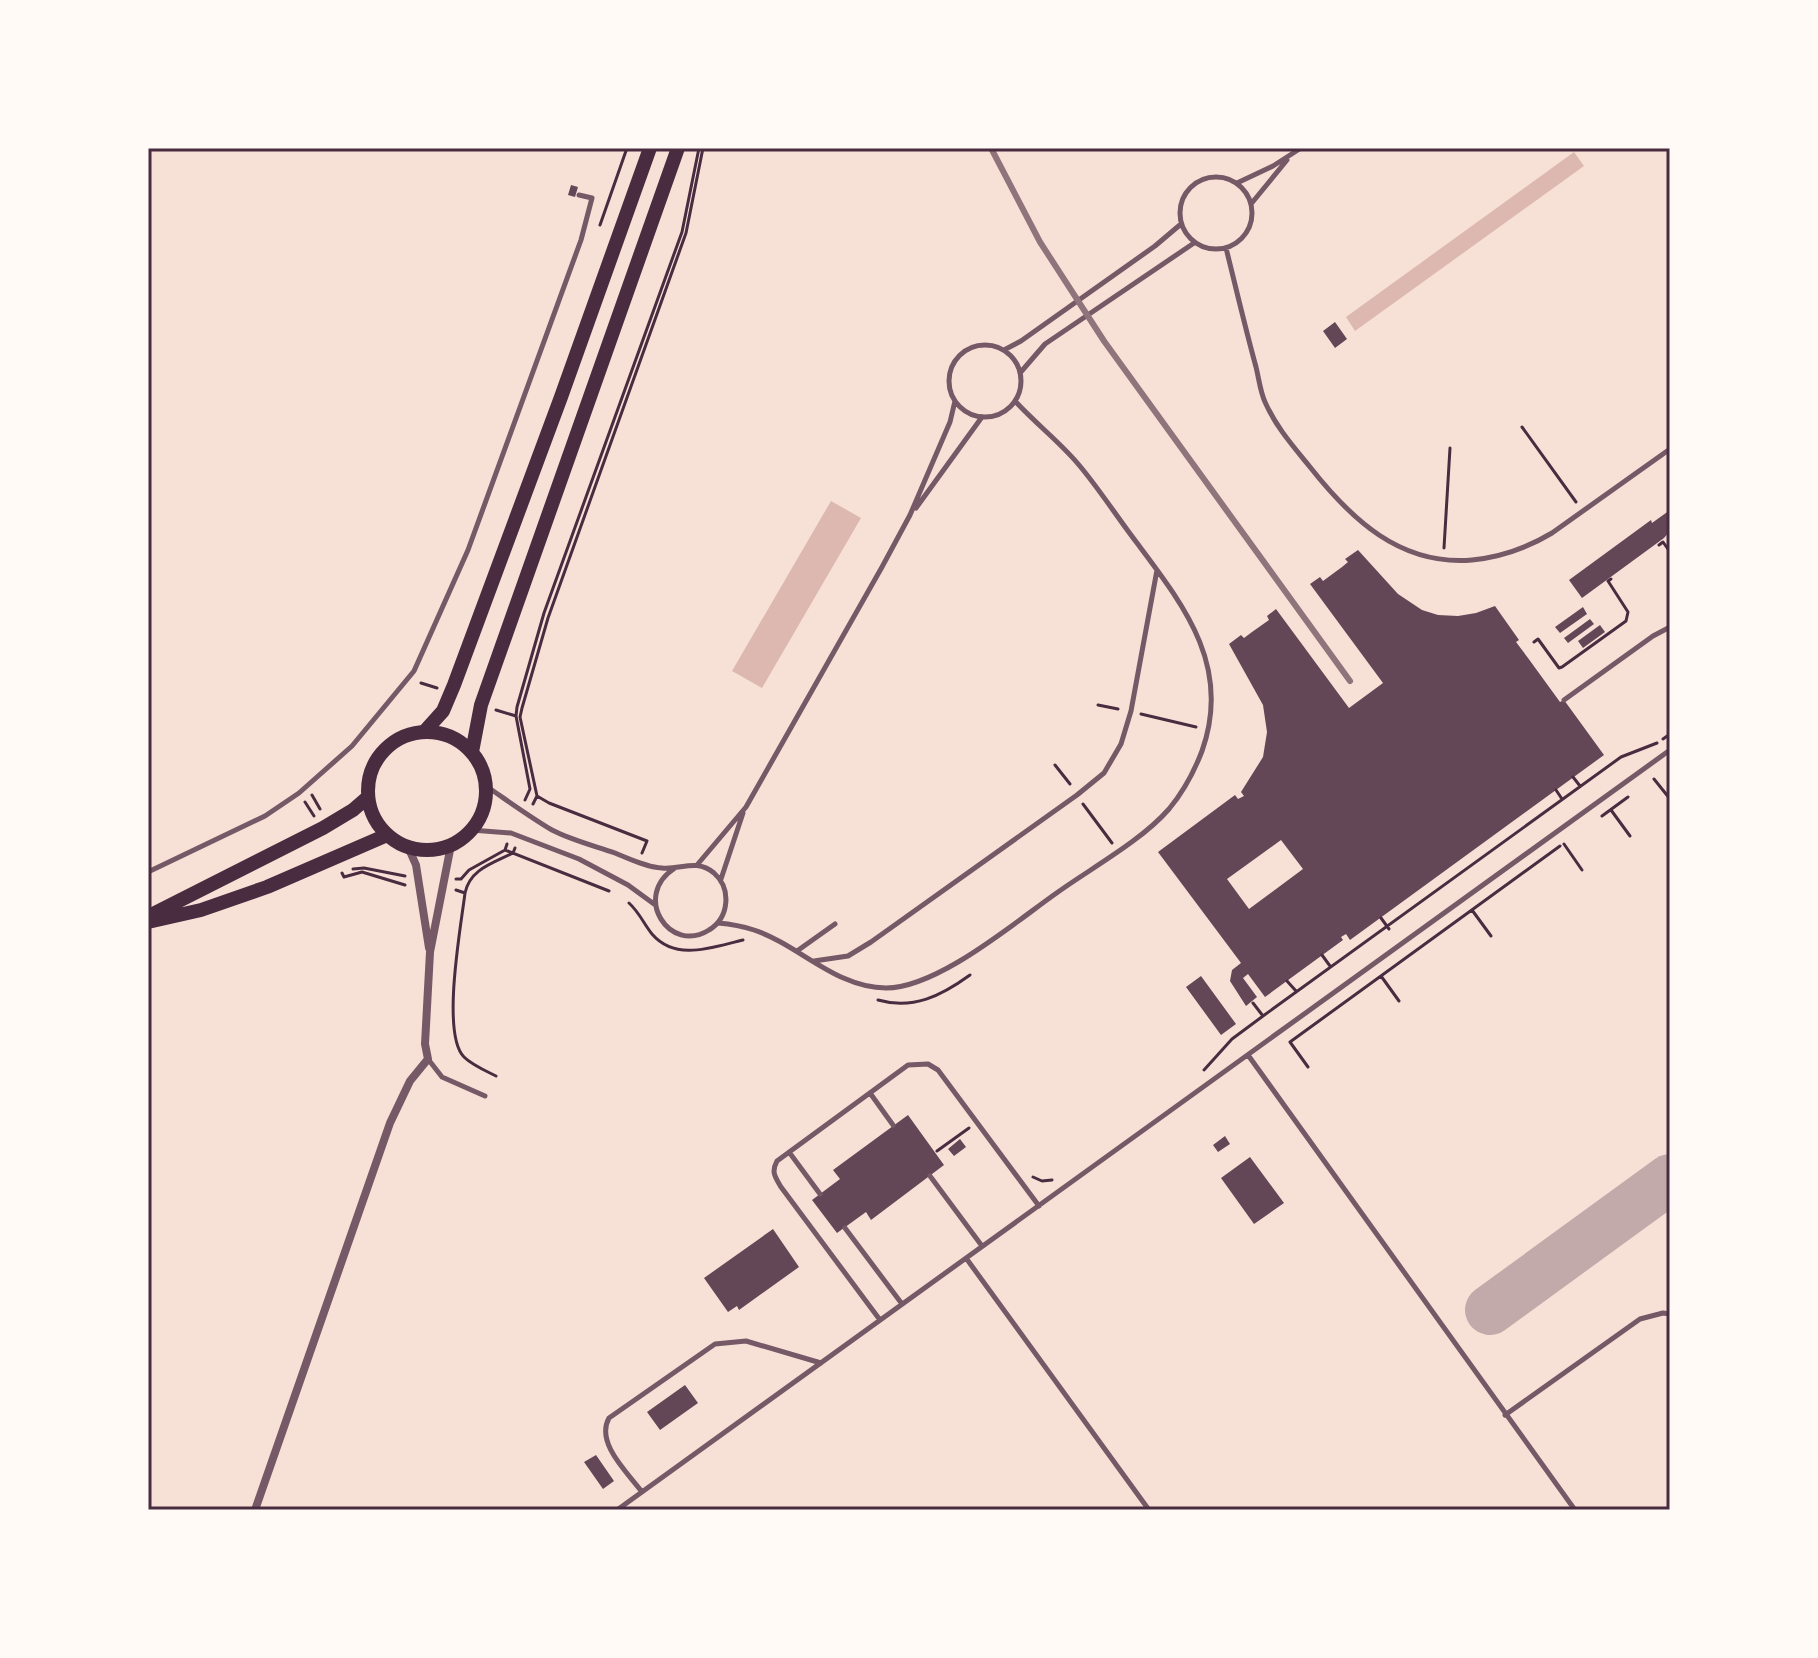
<svg xmlns="http://www.w3.org/2000/svg" width="1818" height="1658" viewBox="0 0 1818 1658" font-family="Figtree,sans-serif">
  <style>
    .water { fill: #dcb8b0 }
    .lines { fill: none; stroke-linecap: round; stroke-linejoin: round }
    .taxiway { stroke: #c3aaaa; stroke-width: 50 }
    .building { fill: #644757; fill-rule: evenodd }
    .path { stroke: #4a2c40; stroke-width: 3 }
    .service { stroke: #755966; stroke-width: 5 }
    .minor { stroke: #755966; stroke-width: 8 }
    .secondary { stroke: #4a2c40; stroke-width: 14 }
    .rail { stroke: #8f747c; stroke-width: 6 }
    .neatline { fill: none; stroke: #4a2c40; stroke-width: 3 }
  </style>
  <rect width="100%" height="100%" fill="#f7e1d7"/>
  <path class="water" d="M1574 152 1584 166 1355 331 1346 317Z
    M831 501 861 518 762 688 732 671Z"/>
  <g class="lines">
    <path class="taxiway" d="M1490 1310 1670 1179"/>
  </g>
  <path class="building" d="M571 185 578 187 575 197 568 195Z
    M1335 322 1347 339 1335 348 1323 331Z
    M1670 510V531L1664 538 1582 598 1569 580 1651 520 1652 523Z
    M1358 550 1398 594 1422 610 1438 615 1458 616 1476 613 1495 606 1519 640 1516 642 1528 658 1560 702 1564 700 1604 755 1350 940 1346 934 1341 937 1343 940 1265 997 1248 974 1243 978 1257 997 1246 1006 1230 981 1232 970 1241 963 1158 852 1235 795 1238 799 1244 796 1241 792 1263 757 1267 732 1263 705 1229 644 1241 635 1244 638 1252 632 1269 620 1267 616 1276 609 1349 708 1383 683 1310 584 1320 577 1323 581 1342 567 1348 562 1345 559ZM1281 840 1303 869 1249 909 1227 879Z
    M1583 607 1587 614 1560 633 1555 627Z
    M1590 619 1594 624 1568 643 1564 638Z
    M1600 625 1605 632 1583 648 1578 641Z
    M1201 976 1236 1024 1221 1035 1186 987Z
    M908 1115 944 1165 871 1220 866 1212 837 1233 812 1200 840 1179 833 1170Z
    M1225 1136 1230 1144 1218 1152 1213 1145Z
    M960 1139 966 1147 954 1156 948 1149Z
    M1250 1157 1284 1203 1254 1224 1221 1178Z
    M773 1229 799 1267 739 1310 737 1306 728 1312 704 1278Z
    M685 1385 698 1403 660 1430 647 1412Z
    M596 1455 614 1481 603 1489 584 1462Z"/>
  <g class="lines">
    <path class="path" d="M600 225 627 148
      M1522 427 1576 502
      M1659 545 1663 542 1670 552
      M1444 548 1450 448
      M1534 642 1538 639 1559 668 1562 667 1626 621 1628 612 1608 581 1611 579
      M421 683 437 688
      M1098 705 1118 709
      M496 710 516 716
      M1141 714 1196 727
      M1663 739 1670 734
      M1055 765 1070 784
      M1573 777 1580 786
      M1654 779 1670 799
      M1556 790 1562 799
      M312 795 320 809
      M537 796 549 803 647 841 642 853
      M525 800 530 789 516 716 517 707 544 613 682 232 699 148
      M305 802 314 816
      M533 804 537 796 520 717 522 708 548 618 686 233 703 148
      M1083 804 1112 843
      M1611 810 1630 836
      M1602 816 1628 797
      M1564 844 1582 870
      M505 850 609 891
      M353 869 364 868 405 876
      M342 873 344 877 362 872 405 885
      M456 879H461L469 870 505 850 507 844
      M456 890 465 893C470 869 493 863 513 853L515 848
      M465 893C461 926 441 1034 464 1057 472 1065 486 1071 496 1076
      M629 903C639 912 644 924 652 934 676 962 713 947 743 940
      M1472 910 1491 936
      M1381 918 1389 929
      M1322 955 1330 966
      M1381 976 1399 1001
      M1287 981 1296 991
      M878 1000C913 1010 941 996 970 975
      M1253 1003 1263 1016 1621 757 1657 743
      M1308 1067 1290 1042 1560 846
      M1204 1070 1232 1039 1263 1016
      M937 1151 969 1128
      M1033 1177 1042 1181 1052 1180"/>
    <path class="service" d="M1180 213a36 36 0 1 1 72 0a36 36 0 1 1-72 0Z
      M1237 183 1273 166 1301 148
      M1251 204 1287 160
      M1226 248C1236 288 1245 327 1256 367 1259 379 1260 391 1265 402 1276 427 1293 446 1310 467 1351 519 1400 566 1472 560 1501 557 1527 548 1552 533L1670 449
      M949 381a36 36 0 1 1 72 0a36 36 0 1 1-72 0Z
      M1004 350 1021 341 1155 246 1181 224
      M1020 373 1045 344 1194 243
      M916 508 982 417
      M1564 700 1653 636 1670 627
      M486 786C508 801 530 817 552 830 571 840 595 846 615 853 630 859 646 867 662 868 681 870 696 858 714 873 732 889 729 918 709 930 670 955 631 896 675 868
      M471 830 511 833 579 859 628 885 654 904
      M697 865 746 807 882 567 910 515 950 422 955 401
      M148 872 265 816 299 793 352 746 414 671 468 550 581 240 592 198 579 195
      M721 879 743 813
      M718 923C730 924 742 926 754 930 799 945 836 988 886 988 938 988 1015 922 1058 892 1093 867 1141 841 1169 809 1184 791 1194 772 1202 751 1232 667 1185 607 1137 543 1117 517 1100 490 1079 465 1060 442 1036 424 1015 401
      M797 951 835 924
      M814 961 848 956 871 942 1077 795 1104 773 1121 744 1131 711 1157 570
      M1248 1055 1575 1510
      M428 1059 442 1077 485 1096
      M870 1093 893 1125
      M789 1152 820 1194
      M930 1176 982 1246
      M845 1228 902 1304
      M966 1258 1149 1510
      M880 1320 781 1187C775 1177 771 1172 777 1161L908 1065 928 1064 938 1070 1039 1206
      M1505 1415 1640 1319 1663 1313 1670 1314
      M642 1492C628 1473 595 1443 609 1418L715 1344 746 1341 821 1363
      M617 1510 1670 750"/>
    <path class="minor" d="M408 847 416 865 429 948
      M255 1510 390 1123 410 1081 428 1059 425 1044 430 952 451 845"/>
    <path class="secondary" d="M425 731 443 711 454 685 561 397 650 148
      M368 791a59 59 0 1 1 118 0a59 59 0 1 1-118 0Z
      M472 752 481 705 678 148
      M151 915 323 828 353 810 368 797
      M148 922 201 910 267 887 387 835"/>
    <path class="rail" d="M991 148 1040 242 1104 341 1350 681"/>
  </g>
  <rect width="1818" height="1658" fill="none" stroke="#fffaf5" stroke-width="300"/>
  <rect x="150" y="150" width="1518" height="1358" class="neatline"/>
</svg>
